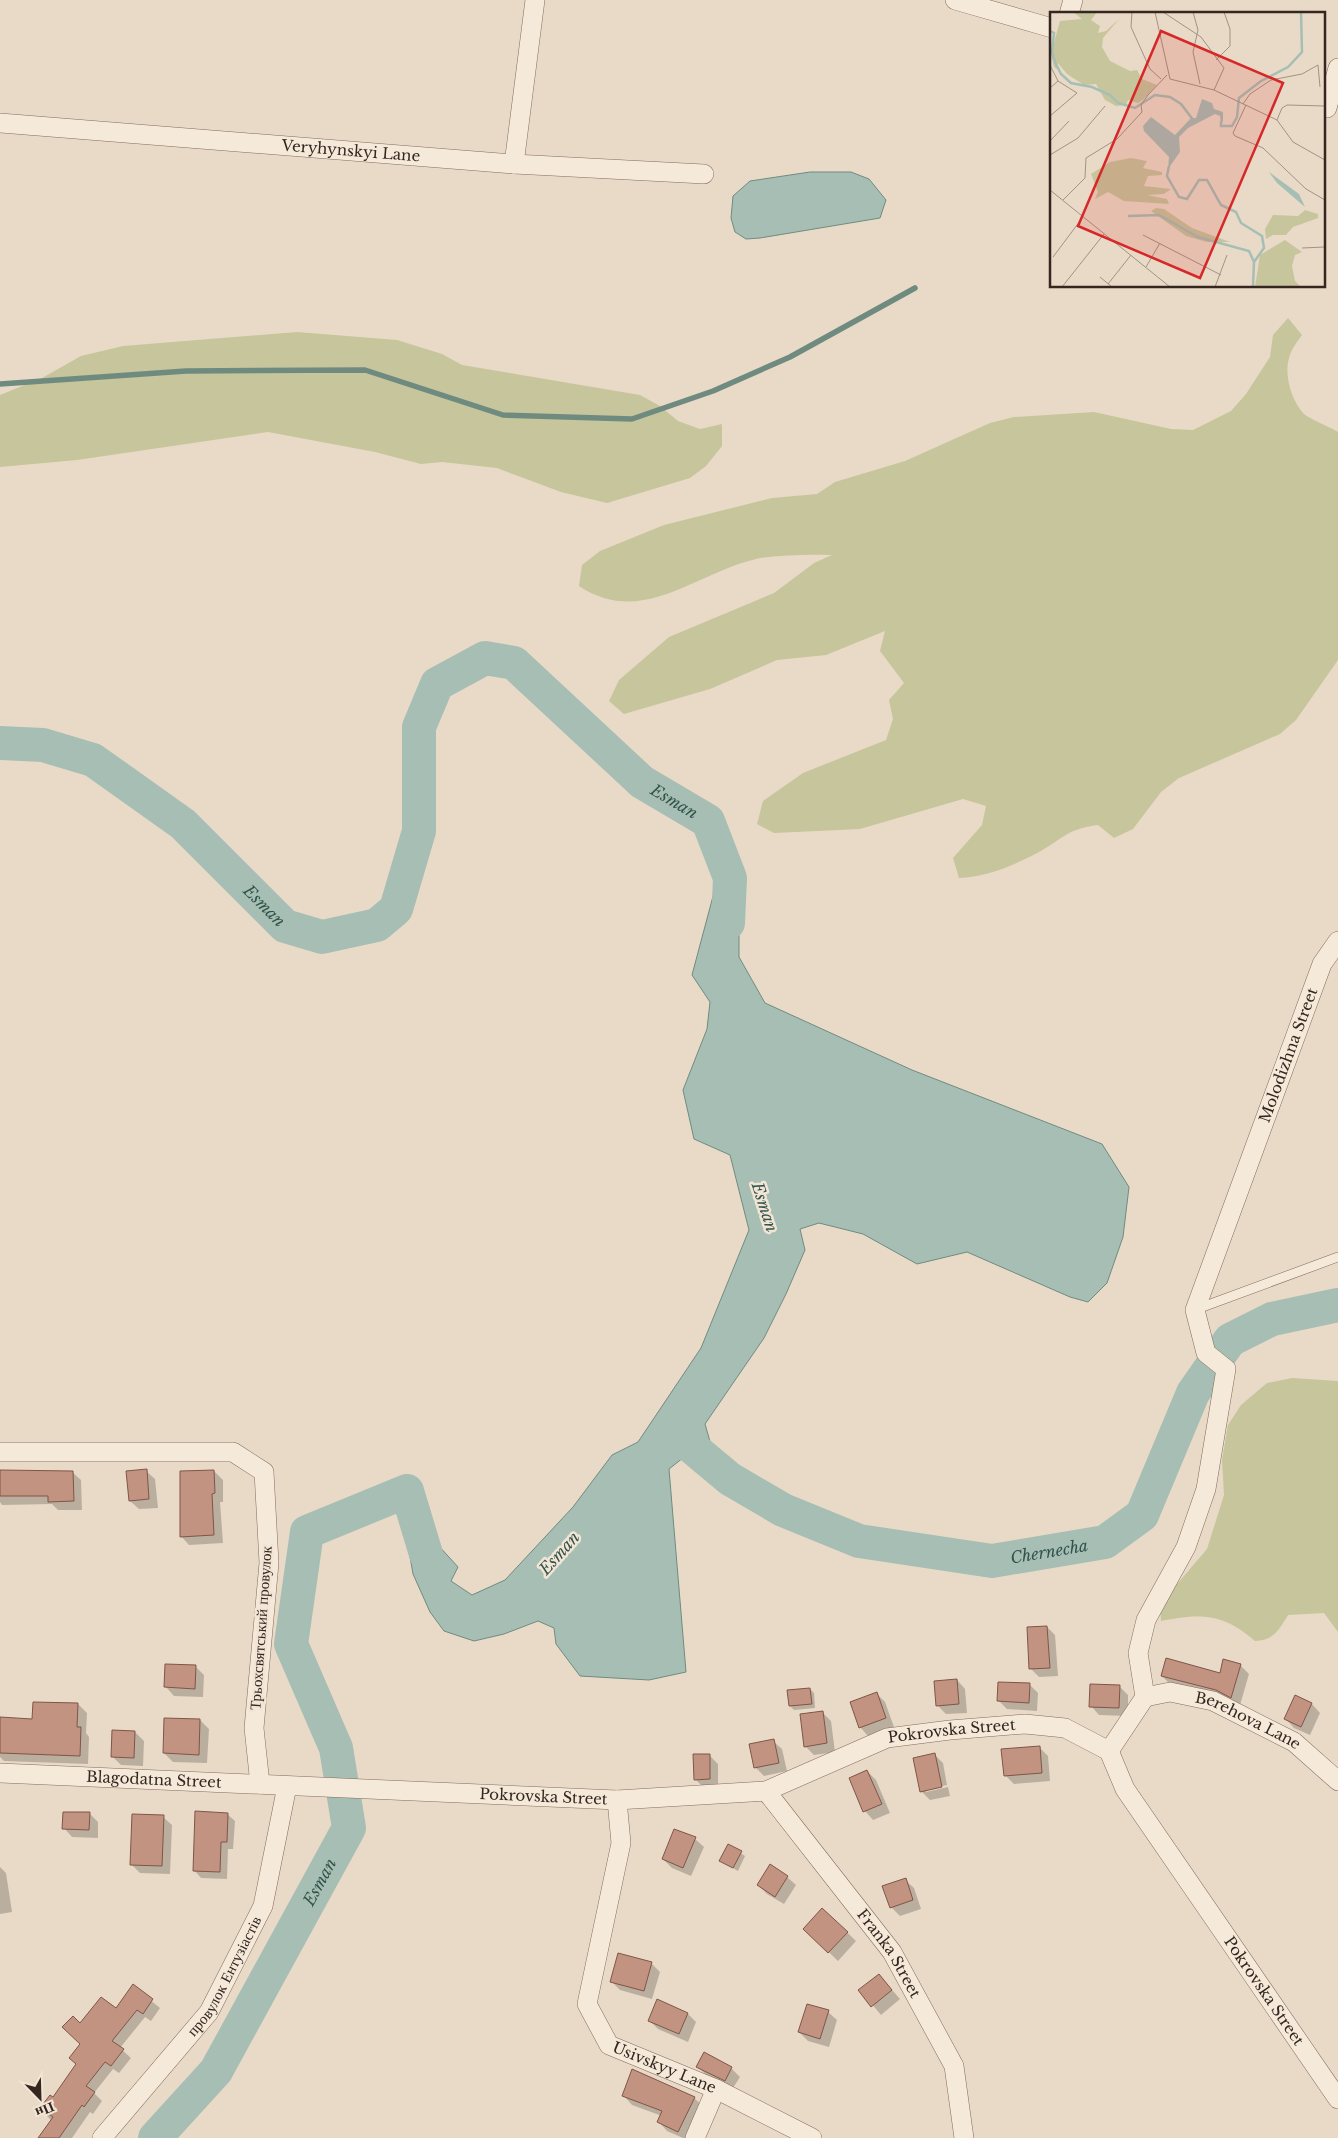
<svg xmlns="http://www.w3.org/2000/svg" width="1338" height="2138" viewBox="0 0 1338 2138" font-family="'Libre Baskerville',serif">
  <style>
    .green { fill: #c6c59c }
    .water { fill: #a7beb4; stroke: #6f8b80 }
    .shadow { fill: #0003 }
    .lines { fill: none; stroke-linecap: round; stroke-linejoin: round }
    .stream { stroke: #6f8b80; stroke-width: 5.5 }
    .river { stroke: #a7beb4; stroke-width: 34 }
    .building { fill: #c39381; stroke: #7f5547 }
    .lane-casing { stroke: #836c5e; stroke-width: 10 }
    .street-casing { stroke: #836c5e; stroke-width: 20 }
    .lane { stroke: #f5e9d9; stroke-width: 9 }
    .street { stroke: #f5e9d9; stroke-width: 19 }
    .labels { text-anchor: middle; stroke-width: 5; stroke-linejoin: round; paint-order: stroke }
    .street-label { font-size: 15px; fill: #352720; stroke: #f2e5d5 }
    .water-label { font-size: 16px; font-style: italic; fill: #31534c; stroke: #f2e5d5 }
    .inset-river { fill: none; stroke: #a7beb4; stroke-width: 2.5 }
    .inset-road { fill: none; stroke: #a19284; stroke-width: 1 }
    .view { fill: #d62828; fill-opacity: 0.15; stroke: #d62828; stroke-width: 2.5 }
    .inset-edge { fill: none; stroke: #352720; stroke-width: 2.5 }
  </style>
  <rect width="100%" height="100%" fill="#e9dac7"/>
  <path class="green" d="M1288 318 1302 335C1298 341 1292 348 1290 355 1283 373 1291 400 1304 414 1308 418 1330 427 1338 432V660L1296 720 1280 734 1179 778 1161 792 1133 829 1114 838 1098 825C1067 829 1064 838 1039 852 1015 865 986 877 959 878L953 858 982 825 986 806 963 799 860 829 774 833 757 824 763 801 803 773 886 740 893 719 889 700 904 683 880 651 885 631 826 655 777 660 710 689 624 714 609 701 619 680 669 637 774 593 814 563 832 555C816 554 771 555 756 559 695 573 642 628 579 586L582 565 600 551 664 525 772 498 817 494 835 482 905 461 990 423 1014 417 1094 412 1171 429 1193 430 1231 411 1246 394 1270 357 1273 335Z
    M297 332 397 340 442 354 462 365 640 395 660 406 678 421 700 429 722 424V446L706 466 690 478 607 503 561 492 497 468 442 462 421 464 375 452 268 432 77 460 0 467V395L42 378 81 356 123 346Z
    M1292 1378 1338 1381V1632L1324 1613 1288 1615C1279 1630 1274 1640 1255 1641 1223 1613 1201 1613 1161 1621L1160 1604 1207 1549 1224 1495 1222 1460 1228 1425 1241 1405 1267 1383Z"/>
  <path class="water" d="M810 172H851L869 179 886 200 880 218 760 238 746 239 735 232 731 218 733 196 750 181Z
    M730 878 739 909V957L765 1003 912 1070 1102 1144 1129 1187 1123 1237 1107 1283 1088 1302 1070 1297 967 1252 917 1264 863 1234 819 1223 800 1229 805 1250 786 1294 764 1338 705 1424 713 1452 693 1450 669 1469 686 1672 649 1680 580 1676 556 1644 554 1628 538 1621 504 1634 474 1641 444 1631 430 1612 413 1574 408 1545 413 1509 427 1533 458 1567 451 1581 472 1595 505 1580 573 1507 612 1455 638 1442 701 1348 749 1230 730 1155 694 1139 683 1090 707 1029 710 1002 692 975 716 885Z"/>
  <path class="shadow" d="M146 1471 155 1479 158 1508 139 1509 130 1501Z
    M214 1471 223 1480V1502H220L223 1543 189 1545 181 1536Z
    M0 1472H72L81 1480 82 1510H58L52 1504 2 1505 0 1502Z
    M1047 1627 1055 1635 1058 1676 1039 1677 1031 1669Z
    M1240 1665 1249 1674 1240 1705 1171 1685 1162 1676 1220 1674Z
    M195 1666 204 1675 203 1697 174 1696 166 1687Z
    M957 1680 965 1689 967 1713 946 1714 937 1705Z
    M1030 1685 1038 1693 1037 1711 1007 1709 998 1700Z
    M1119 1686 1128 1695V1716L1099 1715 1091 1706Z
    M810 1689 814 1693 815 1708 794 1710 790 1706Z
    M877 1694 885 1702 894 1727 868 1736 860 1727Z
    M1296 1697 1312 1704 1320 1713 1310 1735 1294 1728 1286 1719Z
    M78 1704 87 1713 86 1733 89 1737 88 1764 4 1761 0 1757V1718L34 1720Z
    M822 1712 831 1721 835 1752 814 1755 805 1746Z
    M200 1720 209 1729 207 1763 173 1762 164 1753Z
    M135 1732 144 1741 143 1766 121 1765 112 1756Z
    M773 1741 782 1749 787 1771 764 1776 755 1767Z
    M1039 1747 1048 1756 1050 1781 1014 1784 1005 1775Z
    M934 1754 943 1763 947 1785 926 1789V1792L948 1787 950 1796 930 1800 921 1791Z
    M709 1755 718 1764V1787L704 1788 695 1779Z
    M867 1771 876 1780 890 1813 873 1820 865 1811Z
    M90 1814 98 1822V1838L72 1837 64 1828Z
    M227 1814 235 1821 233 1849H228L227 1879 201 1878 194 1870Z
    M163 1817 172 1825 170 1874 140 1873 131 1864Z
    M695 1839 704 1847 691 1876 672 1868 663 1859Z
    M728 1845 745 1856 738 1871 720 1861Z
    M0 1867 6 1873 12 1912 0 1914Z
    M787 1877 796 1885 784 1904 767 1894 758 1885Z
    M905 1880 914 1888 921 1909 900 1916 891 1907Z
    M823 1909 856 1941 838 1961 813 1937Z
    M651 1963 660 1972 652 1999 620 1990 612 1982Z
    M879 1975 900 1999 881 2015 860 1990Z
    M133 1986 160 2008 151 2021 145 2017 120 2048 131 2058 119 2073 113 2069 94 2093 102 2101 93 2114 90 2112 72 2138H40L52 2121 44 2113 77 2064 82 2044 80 2025 116 2010Z
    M828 2012 837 2020 829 2047 808 2041 799 2032Z
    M688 2014 696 2022 688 2042 658 2029 650 2021Z
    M698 2067 731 2068 740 2077 733 2088 706 2075Z
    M624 2096 694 2098 703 2106 688 2138H683L667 2131 659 2122 662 2116 632 2105Z"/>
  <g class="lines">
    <path class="stream" d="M0 384 186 371 365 370 503 415 632 419 713 391 790 357 915 288"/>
    <g class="river">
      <path id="s1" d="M0 743 43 745 93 760 183 824 285 926 322 937 377 925 396 909 419 831V727L437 684 485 658 514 663 642 782 708 821 730 878 728 923"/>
      <path id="s2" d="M670 1429 730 1479 783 1510 859 1541 992 1561 1105 1542 1142 1515 1193 1393 1230 1340 1272 1319 1338 1305"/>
      <path id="s3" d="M155 2138 216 2071 349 1828 336 1748 291 1644 307 1532 407 1491 426 1554"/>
    </g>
  </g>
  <path class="building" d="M147 1469 149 1499 129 1501 126 1471Z
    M0 1470 73 1471 74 1501 48 1502V1496H0Z
    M214 1470 215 1493 212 1494 214 1535 180 1537V1471Z
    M1047 1626 1050 1668 1029 1669 1027 1627Z
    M1166 1658 1220 1673 1223 1659 1241 1664 1231 1698 1216 1690 1161 1676Z
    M165 1664 196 1665 195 1689 164 1687Z
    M957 1679 959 1704 936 1706 934 1681Z
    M998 1682 1030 1683 1029 1703 997 1701Z
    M1090 1684 1120 1685 1119 1708 1089 1707Z
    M810 1688 812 1704 789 1706 787 1690Z
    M877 1692 886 1718 859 1728 850 1702Z
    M1295 1695 1312 1703 1301 1727 1284 1719Z
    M33 1702 78 1703 77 1727H81L80 1756 0 1753V1717L32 1719Z
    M823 1711 827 1743 804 1747 800 1714Z
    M164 1718 200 1719 199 1755 163 1753Z
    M112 1730 135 1731 134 1758 111 1757Z
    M774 1739 779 1763 754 1768 749 1744Z
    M1040 1746 1042 1773 1004 1776 1001 1749Z
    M935 1753 942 1787 920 1792 913 1758Z
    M693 1754H710V1779L694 1780Z
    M867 1770 882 1804 863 1812 849 1778Z
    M195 1811 228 1813 227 1842H221L220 1872 193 1871Z
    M63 1812H90L89 1830 62 1829Z
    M132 1814 164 1815 162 1866 130 1865Z
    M674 1829 696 1837 683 1868 662 1859Z
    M728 1844 742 1851 733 1868 719 1861Z
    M770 1864 788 1876 775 1897 757 1885Z
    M906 1878 913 1900 890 1908 882 1886Z
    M822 1908 848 1932 828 1953 803 1929Z
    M618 1953 652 1962 644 1991 610 1982Z
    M879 1974 892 1990 871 2007 858 1990Z
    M133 1984 153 1999 143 2014 137 2010 112 2041 124 2049 111 2066 105 2062 86 2086 95 2092 84 2107 82 2105 59 2138H38L53 2117 40 2108 50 2095 53 2097 76 2064 69 2058 80 2044 62 2027 73 2016 80 2023 101 1997 116 2008Z
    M657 1999 688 2013 679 2034 648 2021Z
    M807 2004 829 2010 820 2039 798 2032Z
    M704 2052 732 2067 725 2081 696 2067Z
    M632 2069 695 2097 678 2132 657 2122 662 2111 622 2096Z"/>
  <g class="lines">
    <defs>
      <path id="lane" d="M1197 1309 1338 1257"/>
      <g id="street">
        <path d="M955 0 1052 28"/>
        <path d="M1069 14 1073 0"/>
        <path d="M1327 108 1338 68"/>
        <path id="s4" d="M0 123 514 164 704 174"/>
        <path d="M514 164 535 0"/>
        <path d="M0 1452H233L264 1472 269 1563 254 1728 260 1784"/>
        <path id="s5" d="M1145 1697 1170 1692 1213 1701 1294 1742 1338 1781"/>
        <path id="s6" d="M1109 1751 1145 1697 1138 1653 1146 1620 1186 1547 1206 1489 1226 1369 1206 1353 1195 1310 1322 964 1338 941"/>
        <path id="s7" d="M0 1773 617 1800 766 1791 887 1738 950 1730 1025 1724 1065 1728 1109 1751 1125 1789 1338 2099"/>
        <path id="s8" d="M766 1791 892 1952 954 2066 964 2138"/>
        <path id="s9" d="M617 1800 621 1843 587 2004 609 2045 716 2089 812 2138"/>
        <path id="s10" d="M102 2138 209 2012 263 1906 287 1786"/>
        <path d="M695 2138 716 2089"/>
      </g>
    </defs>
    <use href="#lane" class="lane-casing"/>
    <use href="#street" class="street-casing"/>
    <use href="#lane" class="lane"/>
    <use href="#street" class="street"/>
  </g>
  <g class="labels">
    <g class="street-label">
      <text dy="5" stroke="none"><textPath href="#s4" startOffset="352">Veryhynskyi Lane</textPath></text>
      <text dy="5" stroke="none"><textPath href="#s6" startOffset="751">Molodizhna Street</textPath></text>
      <text transform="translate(261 1628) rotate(-86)" y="5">Трьохсвятський провулок</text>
      <text dy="5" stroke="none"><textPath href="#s5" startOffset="109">Berehova Lane</textPath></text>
      <text dy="5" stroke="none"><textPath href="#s7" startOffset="964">Pokrovska Street</textPath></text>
      <text dy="5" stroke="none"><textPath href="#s7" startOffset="154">Blagodatna Street</textPath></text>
      <text dy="5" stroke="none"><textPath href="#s7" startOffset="544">Pokrovska Street</textPath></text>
      <text dy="5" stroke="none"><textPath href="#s8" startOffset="204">Franka Street</textPath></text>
      <text dy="5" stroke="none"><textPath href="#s10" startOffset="204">провулок Ентузіастів</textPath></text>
      <text dy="5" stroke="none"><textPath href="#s7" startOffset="1414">Pokrovska Street</textPath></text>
      <text dy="5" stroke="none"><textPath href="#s9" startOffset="314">Usivskyy Lane</textPath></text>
    </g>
    <g class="water-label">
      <text dy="6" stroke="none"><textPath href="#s1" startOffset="998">Esman</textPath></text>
      <text dy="6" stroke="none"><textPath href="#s1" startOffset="321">Esman</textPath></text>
      <text transform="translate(765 1207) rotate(72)" y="6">Esman</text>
      <text dy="6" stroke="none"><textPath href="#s2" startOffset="414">Chernecha</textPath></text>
      <text transform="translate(559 1553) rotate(-48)" y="6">Esman</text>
      <text dy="6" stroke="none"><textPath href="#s3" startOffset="306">Esman</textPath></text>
    </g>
  </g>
  <g transform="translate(1050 12)">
    <rect width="275" height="275" fill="#e9dac7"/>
    <path d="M23 0H47L41 8 50 14 48 21 56 19 69 7 53 26 52 35 60 49 80 59 87 58 92 67 107 73 93 88 88 91 78 88 76 93 66 94 55 88 46 72 34 73 17 62 8 51 7 57 4 55 1 42 10 9 32 7ZM81 146 97 149 93 156 112 160V163L98 164 94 174 121 177 114 182 97 183 117 187 119 192 74 189 58 180 45 187 48 180 41 162 60 150ZM106 196 114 197 142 216 180 230H157L136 224 101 199ZM255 198 268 202V206L243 215 236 223H223L216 227 215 217 223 203 248 204ZM235 228 252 240 245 243 242 254 245 269 251 275H205L210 243Z" fill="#c6c59c"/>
    <path d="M152 87 162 91 164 97 173 100V109L171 112 170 104 165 102 138 116 129 125 130 140 118 157 119 145 94 119 93 114 101 105 125 123 141 106H146ZM219 160 249 182 255 195 227 171Z" fill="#a7beb4"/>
    <path class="inset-river" d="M0 19 4 21 2 40 5 50 11 62 21 71 42 75 60 83 68 91 85 96 105 83 120 85 131 92 144 109M171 109V114H182L187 105 189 86 211 69 238 55 252 40 251 0M119 154 117 164 129 185 137 187 149 168H157L171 193 186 200 191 211 212 224 214 236 204 250 203 275M78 204 109 203 148 225 199 239 204 250"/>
    <path class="inset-road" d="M82 0 81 15 95 46 100 57 111 67M105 0 120 67 164 78 227 108 243 130 275 148M113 0 151 25 174 56 164 78M143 0 148 18 143 40 150 72M166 48 180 34V17L174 0M0 53 8 69M0 76 8 69 27 81 0 104M193 92 200 82 221 68 252 62 268 53 270 75M196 93 183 121 185 124 213 136 256 177 275 188M227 108 232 96 237 93 275 94M0 129 19 109M0 143 28 126 55 94M0 178 120 275M13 188 35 166 36 146 67 127 92 100 91 93 98 83 117 63M93 223 171 263M252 236 275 235M3 245 33 205M96 255 110 231M50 265 62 275M58 272 81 243M12 275 54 222M165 275 177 243"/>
    <path class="view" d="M111 19 233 71 150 266 28 214Z"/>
    <rect width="275" height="275" class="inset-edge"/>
  </g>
  <g transform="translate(40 2098) rotate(157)" stroke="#f2e5d5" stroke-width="4" paint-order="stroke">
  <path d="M0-4L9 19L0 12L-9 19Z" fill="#352720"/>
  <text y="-8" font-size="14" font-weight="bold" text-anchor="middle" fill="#352720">Пн</text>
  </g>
</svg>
